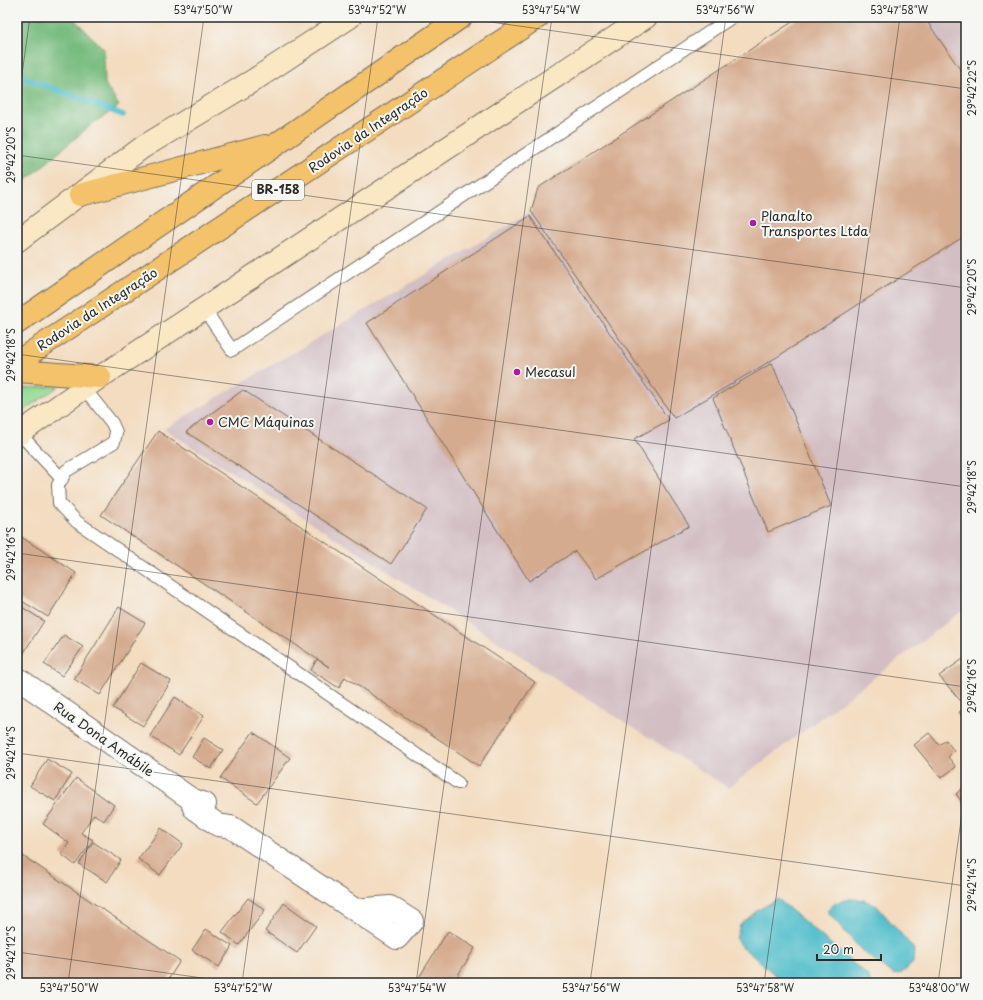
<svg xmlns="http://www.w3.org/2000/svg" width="983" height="1000" viewBox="0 0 983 1000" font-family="'Playpen Sans',sans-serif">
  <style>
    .industrial { fill: #d2bec3 }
    .green { fill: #94db95; stroke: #608360 }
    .forest { fill: #77bb7e; stroke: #517354 }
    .water { fill: #50bdca; stroke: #3e747a }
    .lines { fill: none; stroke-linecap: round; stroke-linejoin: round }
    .stream { stroke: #50bdca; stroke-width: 6 }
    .building { fill: #d5ab8f }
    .service-casing { stroke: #71695f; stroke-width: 14 }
    .minor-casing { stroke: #71695f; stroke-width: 24 }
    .secondary-casing { stroke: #71695f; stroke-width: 24 }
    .trunk-casing { stroke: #71695f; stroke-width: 24 }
    .service { stroke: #fff; stroke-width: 12 }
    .minor { stroke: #fff; stroke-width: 22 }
    .secondary { stroke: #fae7c3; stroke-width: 22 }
    .trunk { stroke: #f3c26a; stroke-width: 22 }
    .ticks { fill: none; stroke: #2b2b2b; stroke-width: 1; stroke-opacity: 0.45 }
    .poi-dot { fill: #b5179e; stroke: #f6f6f2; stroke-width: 1.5 }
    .labels { text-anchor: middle; stroke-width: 4; stroke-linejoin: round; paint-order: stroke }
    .shield { fill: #f6f6f2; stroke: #686867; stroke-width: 1 }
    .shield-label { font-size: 12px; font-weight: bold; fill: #2b2b2b }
    .street-label { font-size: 13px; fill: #2b2b2b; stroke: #f6f6f2 }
    .poi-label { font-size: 13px; fill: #2b2b2b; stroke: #f6f6f2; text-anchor: start }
    .neatline { fill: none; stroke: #2b2b2b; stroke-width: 1.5 }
    .ticks-label { font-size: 10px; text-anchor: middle; fill: #2b2b2b }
  </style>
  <rect width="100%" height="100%" fill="#f6f6f2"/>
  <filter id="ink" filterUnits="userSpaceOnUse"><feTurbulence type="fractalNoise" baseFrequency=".025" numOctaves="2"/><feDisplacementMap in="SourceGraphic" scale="8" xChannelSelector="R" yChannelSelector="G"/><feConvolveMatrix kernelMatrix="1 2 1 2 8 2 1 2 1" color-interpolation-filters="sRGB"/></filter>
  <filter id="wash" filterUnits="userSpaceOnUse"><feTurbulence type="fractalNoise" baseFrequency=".012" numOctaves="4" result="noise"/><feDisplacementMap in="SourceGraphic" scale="16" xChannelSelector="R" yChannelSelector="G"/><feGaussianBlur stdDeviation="0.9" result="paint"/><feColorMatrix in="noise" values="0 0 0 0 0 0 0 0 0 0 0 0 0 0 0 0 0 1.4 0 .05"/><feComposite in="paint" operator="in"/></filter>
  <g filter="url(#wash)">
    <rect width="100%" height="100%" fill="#f3dcc0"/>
    <path class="industrial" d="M800 17H966V608L728 788 164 429 531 212 538 188Z"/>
    <path class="green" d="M59 386 17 415V394L25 388Z"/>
    <path class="forest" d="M17 17H72L104 49 105 84 119 106 92 124 17 188Z"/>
    <path class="water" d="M778 899 867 975 871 983H791L780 979 740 945 736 939 740 925 758 910Z
      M850 899 864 900 877 906 914 949 913 963 902 973 894 975 862 951 827 911 835 903Z"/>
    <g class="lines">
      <path class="stream" d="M17 75 123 115"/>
    </g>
    <g id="blocks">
      <path class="building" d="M800 17H924L966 78V235L777 357 674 418 531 211 538 188Z
        M530 216 669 420 634 439 689 526 596 579 575 551 529 581 367 323Z
        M772 363 831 506 768 532 713 398Z
        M243 390 427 509 391 564 186 432Z
        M158 431 535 682 479 766 345 677 339 688 311 670 317 659 329 667 101 515Z
        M17 534 76 573 48 617 17 598Z
        M17 604 44 621 19 660 17 658Z
        M119 607 145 623 100 695 74 679Z
        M64 635 83 647 62 676 44 664Z
        M966 657V707L939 676Z
        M141 663 171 681 143 726 113 708Z
        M175 697 204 716 179 755 150 736Z
        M966 708V723L959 712Z
        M253 732 290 758 257 803 220 778Z
        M929 733 939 745 946 740 954 751 948 757 956 767 941 778 914 745Z
        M204 738 223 750 211 769 192 757Z
        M47 759 72 774 55 801 30 786Z
        M76 778 114 805 104 821 94 814 81 833 93 840 75 865 61 854 69 843 43 824Z
        M966 785V807L956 794Z
        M161 828 183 844 160 875 138 859Z
        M93 842 121 860 107 882 79 864Z
        M17 852 180 961 166 983H17Z
        M248 898 265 910 239 945 222 932Z
        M284 903 316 926 297 953 265 931Z
        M206 929 232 946 219 967 192 950Z
        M448 931 475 948 453 983H425L418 979Z"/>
    </g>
  </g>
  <g filter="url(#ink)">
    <use href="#blocks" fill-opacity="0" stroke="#71695f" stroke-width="1"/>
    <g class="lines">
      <defs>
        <path id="service" d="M204 309 232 350 732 17
          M84 388 112 423 116 432 114 442 66 471 58 485 59 503 77 522 458 783
          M19 433 62 479"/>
        <path id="minor" d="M17 678 191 799 205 804
          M191 799 194 808 218 825 231 827 397 938 412 921 390 907 355 910"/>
        <path id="secondary" d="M17 241 143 147 254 80 350 17
          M17 435 100 377 646 17"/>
        <path id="trunk" d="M80 195 265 146
          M17 323 461 17
          M17 362 538 17
          M17 371 100 377"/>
      </defs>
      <use href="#service" class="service-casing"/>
      <use href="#minor" class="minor-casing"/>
      <use href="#secondary" class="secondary-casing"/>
      <use href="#trunk" class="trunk-casing"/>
      <use href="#service" class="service"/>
      <use href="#minor" class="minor"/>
      <use href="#secondary" class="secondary"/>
      <use href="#trunk" class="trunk"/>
    </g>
  </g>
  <path class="ticks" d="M455 17 966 89M17 110 30 17M17 155 966 288M17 354 966 487M17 553 966 687M17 753 966 886M17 952 238 983M68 983 204 17M242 983 378 17M416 983 552 17M590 983 726 17M764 983 900 17M938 983 966 785"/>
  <g class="poi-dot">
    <circle cx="753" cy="223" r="4"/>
    <circle cx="517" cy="372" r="4"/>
    <circle cx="210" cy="422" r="4"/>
  </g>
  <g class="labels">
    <rect class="shield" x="252" y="180" width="52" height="20" rx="3"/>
    <g class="shield-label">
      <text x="278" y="194">BR-158</text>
    </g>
    <g class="street-label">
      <text transform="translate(368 130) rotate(-34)" y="5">Rodovia da Integração</text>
      <text transform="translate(97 309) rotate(-33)" y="5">Rodovia da Integração</text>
      <text transform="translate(104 739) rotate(35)" y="5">Rua Dona Amábile</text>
    </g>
    <g class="poi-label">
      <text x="761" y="221">Planalto<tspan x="761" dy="15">Transportes Ltda</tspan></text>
      <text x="525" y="377">Mecasul</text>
      <text x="218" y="427">CMC Máquinas</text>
    </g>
  </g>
  <rect width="983" height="1000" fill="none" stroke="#f6f6f2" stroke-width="44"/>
  <path d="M817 954v6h64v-6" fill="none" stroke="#2b2b2b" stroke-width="2"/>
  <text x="823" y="954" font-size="12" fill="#2b2b2b" stroke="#f6f6f2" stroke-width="3" paint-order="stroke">20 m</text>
  <rect x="22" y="22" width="939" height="956" class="neatline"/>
  <g class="ticks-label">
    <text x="203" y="14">53°47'50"W</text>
    <text x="377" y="14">53°47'52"W</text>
    <text x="551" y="14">53°47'54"W</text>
    <text x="725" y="14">53°47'56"W</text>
    <text x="899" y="14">53°47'58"W</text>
    <text transform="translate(972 88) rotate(-90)" y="4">29°42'22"S</text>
    <text transform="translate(11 155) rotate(-90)" y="4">29°42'20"S</text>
    <text transform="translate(972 287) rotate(-90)" y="4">29°42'20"S</text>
    <text transform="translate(11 355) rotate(-90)" y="4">29°42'18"S</text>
    <text transform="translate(972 487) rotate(-90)" y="4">29°42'18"S</text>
    <text transform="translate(11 554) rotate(-90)" y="4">29°42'16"S</text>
    <text transform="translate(972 686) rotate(-90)" y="4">29°42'16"S</text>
    <text transform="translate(11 753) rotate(-90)" y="4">29°42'14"S</text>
    <text transform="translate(972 885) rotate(-90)" y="4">29°42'14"S</text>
    <text transform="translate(11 953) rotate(-90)" y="4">29°42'12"S</text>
    <text x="69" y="992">53°47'50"W</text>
    <text x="243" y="992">53°47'52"W</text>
    <text x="417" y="992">53°47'54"W</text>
    <text x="591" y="992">53°47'56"W</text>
    <text x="765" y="992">53°47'58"W</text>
    <text x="939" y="992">53°48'00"W</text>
  </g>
</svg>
